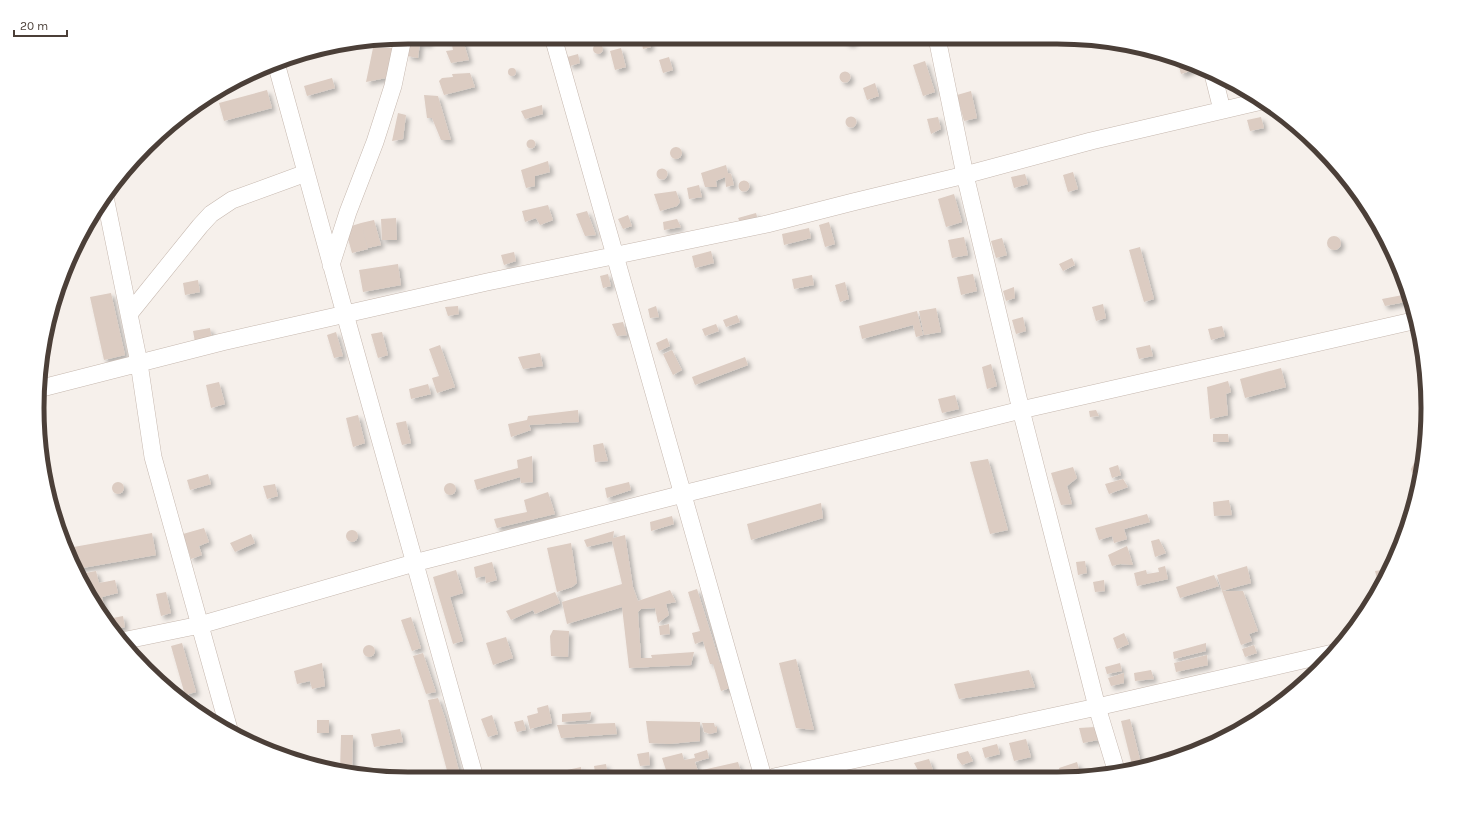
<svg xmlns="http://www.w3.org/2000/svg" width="1465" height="816" viewBox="0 0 1465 816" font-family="Karla,sans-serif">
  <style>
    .building { fill: #dcccc2; filter: url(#shadow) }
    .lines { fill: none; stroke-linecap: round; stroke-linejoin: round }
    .street-casing { stroke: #c6b8af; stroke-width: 18 }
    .street { stroke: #fff; stroke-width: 17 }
    .rim { fill: none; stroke: #4b3f38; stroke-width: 5 }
  </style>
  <defs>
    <filter id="shadow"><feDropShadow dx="3.5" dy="3.5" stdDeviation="2" flood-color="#0004"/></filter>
  </defs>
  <rect width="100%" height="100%" fill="#f6f0eb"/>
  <path class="building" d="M412 37H431L428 44 420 43 418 58 407 56Z
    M447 37H462L469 60 451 63 446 51 453 50 451 40 447 41Z
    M649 37 651 47 643 49 641 39Z
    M844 38H855L853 43 849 44 845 42Z
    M593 49a5 5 0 1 1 10 0a5 5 0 1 1-10 0Z
    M373 48H396L391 77 366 82Z
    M621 48 626 67 615 70 610 51Z
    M578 54 580 63 570 66 567 57Z
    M669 57 673 70 663 73 659 60Z
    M1177 60 1192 66 1193 70 1181 74Z
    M925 61 935 92 923 96 913 65Z
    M508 72a4 4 0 1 1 8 0a4 4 0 1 1-8 0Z
    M839.5 77a5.5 5.5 0 1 1 11 0a5.5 5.5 0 1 1-11 0Z
    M470 73 475 87 444 95 439 81 442 78 453 77 452 74Z
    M332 78 335 88 307 96 304 86Z
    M875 83 879 96 867 100 863 88Z
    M267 90 272 108 224 121 219 103Z
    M971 91 977 118 964 121 957 95Z
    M424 95 438 96 451 140H441L432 118H427Z
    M542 105 543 114 525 119 521 111Z
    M398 113 406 115 403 139 392 141Z
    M845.5 122a5.5 5.5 0 1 1 11 0a5.5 5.5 0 1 1-11 0Z
    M938 117 941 129 931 134 927 119Z
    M1261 117 1264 128 1250 131 1247 120Z
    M526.5 144a4.5 4.5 0 1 1 9 0a4.5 4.5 0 1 1-9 0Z
    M670 153a6 6 0 1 1 12 0a6 6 0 1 1-12 0Z
    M548 161 550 172 535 176V186L526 188 521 170Z
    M726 165 728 173 731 174 734 185 726 187 725 177 716 181 717 187H705L701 173Z
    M656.5 174a5.5 5.5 0 1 1 11 0a5.5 5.5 0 1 1-11 0Z
    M1073 172 1078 189 1068 192 1063 175Z
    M1025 174 1028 184 1014 188 1011 177Z
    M738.5 186a5.5 5.5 0 1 1 11 0a5.5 5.5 0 1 1-11 0Z
    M699 185 702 197 689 199 687 188Z
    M676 191 680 202 677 206 660 211 654 194Z
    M954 194 962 222 946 227 938 199Z
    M548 205 553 220 540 225 536 218 525 222 522 211Z
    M587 211 596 235 585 236 576 214Z
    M756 213 758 220 741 224 738 218Z
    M628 215 632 226 623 229 618 219Z
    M396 218 397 240H382L381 219Z
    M677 219 681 227 664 230 663 222Z
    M374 220 381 245 368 248 361 223Z
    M829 222 835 244 825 247 819 225Z
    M361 223 368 249 352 253 345 228Z
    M809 228 811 238 784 245 782 234Z
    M1327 243a7 7 0 1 1 14 0a7 7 0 1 1-14 0Z
    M964 237 968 255 952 258 948 240Z
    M1002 238 1007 255 996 258 991 241Z
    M1140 247 1154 299 1144 302 1129 250Z
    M711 251 714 263 695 268 692 256Z
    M514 252 516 261 504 265 501 255Z
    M1072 258 1075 265 1063 271 1059 264Z
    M398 264 401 285 363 292 359 270Z
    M608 274 611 286 603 288 600 276Z
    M973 274 977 291 961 295 957 277Z
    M812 275 814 285 794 289 792 279Z
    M198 280 200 292 185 295 183 283Z
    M845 282 849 299 840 302 835 285Z
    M1014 287 1015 298 1006 301 1003 291Z
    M111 293 125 355 104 360 90 297Z
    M1408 294 1410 301 1385 306 1382 299Z
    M1103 304 1106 318 1096 321 1092 307Z
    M458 306 459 314 448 316 445 307Z
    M656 306 659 317 650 318 648 309Z
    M936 308 941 332 924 335 919 311Z
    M917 311 923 335 916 337 913 325 862 339 859 326Z
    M737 315 740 322 726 327 723 320Z
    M1023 317 1026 331 1016 334 1012 320Z
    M623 322 627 335 617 336 612 324Z
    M716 324 719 331 705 336 702 329Z
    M1222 326 1225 336 1211 340 1208 329Z
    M210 328 212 339 195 342 193 331Z
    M336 332 343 356 334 358 327 335Z
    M382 332 388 355 378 358 371 334Z
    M667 338 670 346 659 351 656 343Z
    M440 345 455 387 437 393 432 378 439 376 429 349Z
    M1150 345 1153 356 1139 359 1136 348Z
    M672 350 682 370 673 375 663 354Z
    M540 353 543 366 523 369 518 357Z
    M745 357 748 365 695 385 692 377Z
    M991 364 997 386 987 389 982 367Z
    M1281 368 1286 387 1245 398 1240 379Z
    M1228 381 1231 392 1226 394 1228 415 1210 419 1207 387Z
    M219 382 225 404 211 408 206 385Z
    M428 384 431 394 411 399 409 389Z
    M1424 390H1427V403L1422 402 1419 399V394Z
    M955 395 959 409 942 413 938 399Z
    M578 410 579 422 529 425 531 430 511 437 508 424 527 420 528 416Z
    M1096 410 1099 416 1090 417 1089 411Z
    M358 415 365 443 353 447 346 418Z
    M406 421 411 443 402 445 396 423Z
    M1213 434H1228L1229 442H1213Z
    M603 443 608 461 595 462 593 445Z
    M532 456 533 482 521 483 520 477 477 490 474 480 518 468 517 460Z
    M988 459 1008 530 990 534 970 462Z
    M1418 462 1423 465 1421 475H1418L1412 473 1411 469 1414 463Z
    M1118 465 1121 475 1112 478 1109 468Z
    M1073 467 1077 478 1067 486 1072 504 1061 505 1051 473Z
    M208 474 211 484 190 490 187 480Z
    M1123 479 1128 487 1109 494 1105 484Z
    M112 488a6 6 0 1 1 12 0a6 6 0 1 1-12 0Z
    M629 482 631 490 607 498 605 488Z
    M444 489a6 6 0 1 1 12 0a6 6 0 1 1-12 0Z
    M275 484 278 496 267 499 263 486Z
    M548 492 555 514 497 528 494 519 527 512 524 500Z
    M1229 500 1232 515 1214 516 1213 502Z
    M821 503 823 518 751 540 747 524Z
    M1147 514 1150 522 1124 529 1127 539 1114 543 1112 536 1099 540 1095 528Z
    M672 516 674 524 651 531 650 522Z
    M204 528 209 542 199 546 202 555 191 559 183 534Z
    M346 536a6 6 0 1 1 12 0a6 6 0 1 1-12 0Z
    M614 531 613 538 625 535 633 587 638 601 670 590 676 602 666 604 669 615 658 623 655 608 641 609 638 612 641 658H652L651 655 694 652 691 665 629 668 622 607 567 624 562 602 622 584 612 541 587 547 584 540Z
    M152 533 156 555 77 569 69 556 68 548Z
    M251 534 255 543 235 552 230 543Z
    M1159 539 1166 553 1155 557 1151 541Z
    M571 543 577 583 572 587 557 592 547 548Z
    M1127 546 1133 565 1120 564 1112 566 1108 555Z
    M1085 561 1087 573 1078 575 1076 562Z
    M492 562 497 580 486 583 485 576 476 578 474 567Z
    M1165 566 1168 579 1137 586 1134 573 1146 570 1147 574 1159 572 1158 568Z
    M1247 566 1251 583 1222 591 1217 575Z
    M1389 569V570L1380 590 1375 571Z
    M456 570 463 593 450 597 463 641 453 644 433 577Z
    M96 571 99 583 115 580 118 593 102 597 106 615 80 574Z
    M1214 575 1219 586 1180 598 1176 587Z
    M1104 580 1105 591 1095 592 1093 582Z
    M697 589 720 663H722L730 688 721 691 713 664H710L703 641 695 644 692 633 700 631 688 592Z
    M1222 591H1243L1258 631 1249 634 1252 641 1241 645Z
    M166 592 171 613 161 616 156 594Z
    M555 592 560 603 535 614 533 610 511 620 506 611Z
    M123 616 125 627 115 629 108 619Z
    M411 617 421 648 412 651 401 620Z
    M669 624 670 634 660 635 659 626Z
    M553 630 569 631 568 657 551 656 550 636Z
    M1124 633 1129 644 1117 649 1113 638Z
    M506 637 513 658 493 665 486 643Z
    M182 643 196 692 185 695 171 646Z
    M1206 643V651L1174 659 1173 652Z
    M363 651a6 6 0 1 1 12 0a6 6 0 1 1-12 0Z
    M1254 645 1257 653 1245 657 1242 649Z
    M423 653 436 692 426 694 413 656Z
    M1207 655 1208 665 1176 672 1174 663Z
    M796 659 814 730 796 728 779 663Z
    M322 663 325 686 312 689 310 681 297 684 294 671Z
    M1120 663 1122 671 1107 674 1105 667Z
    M1029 670 1035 687 959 699 954 684Z
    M1151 670 1154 679 1135 681 1134 673Z
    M1124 673V683L1111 686 1108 678Z
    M438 698 445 718 461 778H449L428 700Z
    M548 705 552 723 530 729 527 716 538 713 537 708Z
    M591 712 590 720 562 722V714Z
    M492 715 498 734 488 737 481 719Z
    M1130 719 1142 767 1133 769 1121 721Z
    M317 720H329V733H317Z
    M523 720 526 730 517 732 514 722Z
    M646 721 700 722V741L669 744 649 743Z
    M615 723 617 734 561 738 557 725Z
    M702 723H714L715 727 717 726V732L710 734 704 732Z
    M1095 727 1098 740 1083 743 1079 728Z
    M400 729 403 742 374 747 371 734Z
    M341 735H353L352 773 340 771Z
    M1026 739 1031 757 1014 761 1009 743Z
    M997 744 1000 754 985 758 982 748Z
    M707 750 709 758 695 762 698 771 738 762 741 772 720 777H665L668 776 662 758 682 753 684 760 695 758 694 754Z
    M968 751 973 761 962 765 957 758V754Z
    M649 752 650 765 640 766 637 754Z
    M929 759 935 776H921L914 763Z
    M1077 762 1081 776H1061L1059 768Z
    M606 764 608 775 616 774 617 777 596 778 594 766Z
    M581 767 582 778H569L567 770Z"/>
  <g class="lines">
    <defs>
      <path id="street" d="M553 37 763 777
        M937 38 965 175 1021 410 1097 707 1117 773
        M276 63 345 314 475 778
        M1213 74 1222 110
        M105 197 139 363 153 457 230 733
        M331 265 348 212 375 142 393 86 403 38
        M129 314 200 226 211 214 232 200 306 173
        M42 388 222 342 487 282 767 224 853 202 965 175 1091 141 1262 101
        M122 641 200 625 414 563 683 494 1021 410 1417 320
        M774 777 1097 707 1333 653"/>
    </defs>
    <use href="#street" class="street-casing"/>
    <use href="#street" class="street"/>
  </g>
  <path d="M0 0H1465V816H0ZM408 44H1057A364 364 0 0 1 1421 408V408A364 364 0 0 1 1057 772H408A364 364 0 0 1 44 408V408A364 364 0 0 1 408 44Z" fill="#fff" fill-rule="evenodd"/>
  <path class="rim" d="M408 44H1057A364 364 0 0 1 1421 408V408A364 364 0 0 1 1057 772H408A364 364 0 0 1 44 408V408A364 364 0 0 1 408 44Z"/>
  <path d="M14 30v6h53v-6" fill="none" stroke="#4b3f38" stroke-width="2"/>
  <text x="20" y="30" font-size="12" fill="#4b3f38" stroke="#ffffff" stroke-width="3" paint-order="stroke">20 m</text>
</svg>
